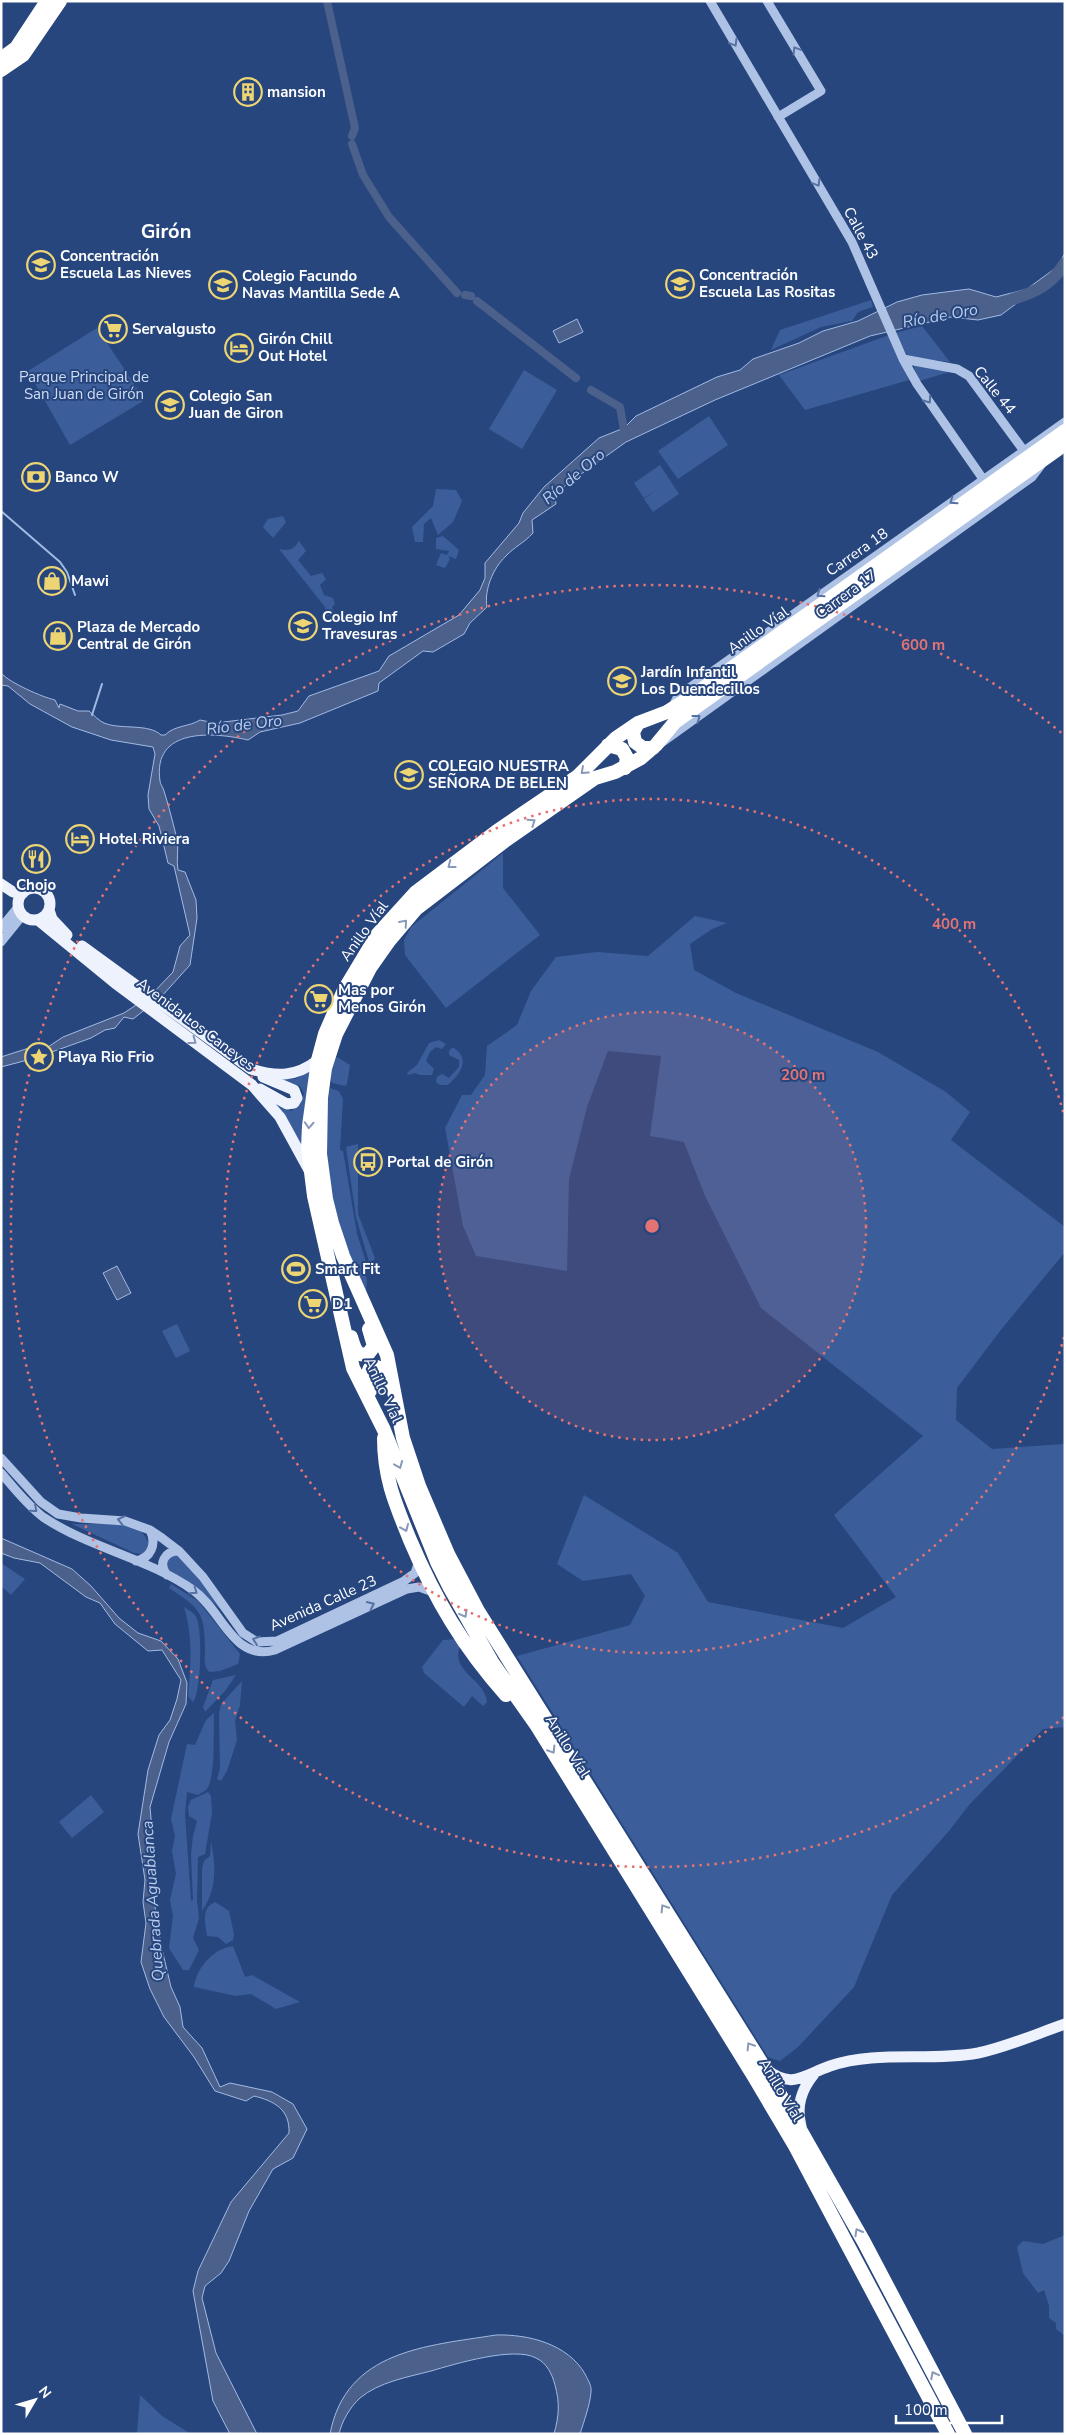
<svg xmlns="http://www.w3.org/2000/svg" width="1066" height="2435" viewBox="0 0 1066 2435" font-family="'Nunito Sans',sans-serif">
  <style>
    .green { fill: #3b5e9b }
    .water { fill: #4b608a; stroke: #a2bbe5 }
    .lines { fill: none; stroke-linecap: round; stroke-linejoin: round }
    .stream { stroke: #a2bbe5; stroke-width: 2 }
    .canal { stroke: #4b608a; stroke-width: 8 }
    .river { stroke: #4b608a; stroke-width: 12 }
    .minor { stroke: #aec2e5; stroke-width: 9 }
    .major { stroke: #eef2fd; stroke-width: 11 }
    .highway { stroke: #fff; stroke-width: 14 }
    .oneway { stroke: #5671a2 }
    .oneway2 { stroke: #8899b8 }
    .oneway3 { stroke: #8193b7 }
    .ring { fill: none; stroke: #e47373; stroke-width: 2.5; stroke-dasharray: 2.5 5 }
    .labels { text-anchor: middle; stroke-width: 4; stroke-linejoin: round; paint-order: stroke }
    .poi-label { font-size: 15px; font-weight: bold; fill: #fff; stroke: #27467e; text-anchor: start }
    .street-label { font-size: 15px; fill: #fff; stroke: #27467e }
    .park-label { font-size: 15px; fill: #d0ddf4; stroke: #27467e }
    .water-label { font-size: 16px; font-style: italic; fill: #b9cced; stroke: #27467e }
    .district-label { font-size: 20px; font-weight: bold; fill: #fff; stroke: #27467e }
    .centre { fill: #e47373; stroke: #27467e; stroke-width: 2.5 }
    .ring-label { font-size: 15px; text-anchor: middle; font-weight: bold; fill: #e47373; stroke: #27467e; stroke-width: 4; stroke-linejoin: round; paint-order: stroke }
  </style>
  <rect width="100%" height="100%" fill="#27467e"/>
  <path class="green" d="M871 300 873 307 858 312 852 321 821 327 771 350 780 330Z
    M922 326 950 362 908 357 895 333Z
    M97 328 145 400 70 445 28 371Z
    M889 335 909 380 805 410 779 375Z
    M912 362 953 371 919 381Z
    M524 370 557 390 522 449 489 429Z
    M709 416 728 445 678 479 658 451Z
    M660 465 679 494 653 512 644 499 659 488 644 498 634 483Z
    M436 489 456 490 462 501 453 522 438 535 431 518 424 524 423 542H415L412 527 433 506Z
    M283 516 286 522 273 538 263 527 268 519Z
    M443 536 459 550 456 559 448 556 450 559 445 568 436 565 441 553 447 555 449 551 436 549V538Z
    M299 541 306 551 298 560 311 576 322 573 326 579 320 585 324 595 333 598 335 604 332 607 334 614 325 617V607L279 549C289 551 293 550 299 541Z
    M503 853V888L540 935 446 1008 405 955 404 940 411 927Z
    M695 916 727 923 712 929 690 944 694 970 736 993 878 1052 946 1092 970 1112 951 1140 1065 1227V1252L1000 1331 957 1388 956 1420 992 1449 1065 1444V1727L1043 1729 969 1805 949 1831 892 1895 854 1987 798 2047 780 2061 768 2057 517 1656 630 1625 645 1596 631 1574 583 1581 557 1564 584 1495 678 1553 708 1602 843 1628 896 1597 834 1515 923 1436 761 1308 705 1196 684 1142 650 1136 661 1056 608 1051 587 1107 569 1179 567 1271 476 1256 463 1226 445 1128 462 1095H471L485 1075 487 1046 517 1025 531 991 556 957 597 952 648 956Z
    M439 1040 446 1044 442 1049 436 1047 430 1052 426 1061 434 1069 432 1075H420L415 1073 408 1075 407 1073 417 1065 429 1043Z
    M452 1048H454C471 1060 460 1074 448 1085H440L436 1082 437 1077 442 1074 449 1078 459 1067V1060L449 1055V1051Z
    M337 1057 350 1065 347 1084 345 1086 332 1083C329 1076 331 1062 337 1057Z
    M310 1071 304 1148 271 1097 284 1109 291 1111 299 1105 304 1094 300 1086 276 1078 295 1079Z
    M330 1088 339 1091 343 1099 340 1150 343 1151 357 1234 368 1268 364 1269 367 1279 366 1296C359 1288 356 1271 352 1261 331 1200 318 1154 330 1088Z
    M358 1144V1214L375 1258 370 1265 356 1217 346 1147Z
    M177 1324 190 1351 176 1358 162 1331Z
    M72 1524C93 1524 117 1522 137 1529 143 1531 146 1538 149 1544L143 1554 134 1553Z
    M176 1554 209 1590 223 1612 200 1590 169 1571 166 1565 167 1559Z
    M1 1563 25 1579 11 1595 1 1586Z
    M171 1584 198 1601 240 1654 238 1664 220 1671 209 1672C203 1664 205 1659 205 1650 205 1611 199 1608 169 1588Z
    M184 1607C188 1610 194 1612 196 1617 203 1629 201 1692 193 1702L188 1696C191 1665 193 1637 184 1607Z
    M456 1639 461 1644C448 1672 484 1677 487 1702L483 1706 472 1696 464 1707 424 1673 422 1667 443 1640Z
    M236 1675 225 1691 205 1712 203 1707 213 1680Z
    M242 1681 240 1705 235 1721 237 1740 227 1771 221 1781 217 1779 220 1769 219 1713 221 1704Z
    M214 1713C213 1729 216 1776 207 1789 205 1791 201 1793 198 1795L187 1792 185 1814 191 1901 193 1900 191 1854 193 1836 197 1821 189 1816 188 1807 191 1800 208 1792 211 1796 212 1813 205 1854 198 1857 197 1901 199 1918 193 1938 199 1950 189 1970H183L169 1948 173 1916 170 1900 176 1874 172 1851 175 1836 171 1819 187 1744 195 1745 206 1720Z
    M91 1795 104 1812 72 1838 59 1822Z
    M211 1842C216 1866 217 1890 202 1911V1868L204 1861 210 1856Z
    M215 1902 229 1911 234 1934 233 1940 226 1944 218 1937 207 1936C205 1922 201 1908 215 1902Z
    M233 1946 245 1977 252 1975 300 2002 276 2009 251 1994 236 1996 194 1987C197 1967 213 1949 233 1946Z
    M1065 2235V2336L1056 2329V2323L1049 2318V2306L1044 2290 1038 2293 1023 2273 1017 2247 1023 2241 1043 2244Z
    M140 2395 162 2416 191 2434H137Z"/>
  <path class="water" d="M1065 253V267L1001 315 978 320 951 317 870 336 715 400 626 442 567 484 555 496 556 504 532 520 533 533C524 543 514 547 506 556 493 568 484 590 487 607L470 623 464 634 433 652 423 651 379 683 378 691 300 723 260 732 248 740C214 732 152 727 160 781 160 784 163 787 164 791 169 807 173 823 177 839 179 849 176 860 178 870L185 872 196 900 197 918 190 965 161 997 133 1019 124 1017 115 1028 105 1030 91 1038 35 1058 1 1067V1057L32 1047H48L63 1037 124 1013 151 995 173 972 180 946 190 935 174 866 168 863 159 826 149 809 148 795 155 754 153 747 111 740 72 727 30 704 8 686 1 685V673C10 683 42 697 55 700L59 708 60 704 78 711H89C94 715 99 721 104 723 121 730 148 723 161 735H165C175 725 189 727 200 720L215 723 282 715 298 711 309 696 379 671 389 656 459 615 480 590 485 578V563L519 523 523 513 544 487 599 438 624 428 636 416 717 377 740 370 753 359 799 343 823 331 858 321 897 302 922 295 969 289 996 297 1027 289 1057 267Z
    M577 319 583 332 559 343 553 331Z
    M117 1266 131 1293 117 1300 103 1273Z
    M1 1538 72 1569 91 1586 119 1618 138 1633 161 1641 178 1659 187 1683 186 1704 169 1742 150 1807 157 1888 154 1900 161 1945 171 1987 180 2007 183 2027 202 2048 220 2087 230 2083 272 2092 293 2104 307 2129 293 2158 273 2169 249 2211 229 2261 221 2273 205 2286 202 2298 216 2353 257 2434H230L213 2401 193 2291 198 2271 231 2202 289 2133C290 2109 274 2101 254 2096L246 2101 215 2091 194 2057 164 2017 150 1989 141 1962 146 1923 143 1902 145 1880 138 1834 148 1770 159 1735 170 1720 177 1699 181 1680 162 1650 148 1651 115 1624 100 1603 86 1597 40 1563 14 1558 1 1553Z
    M496 2335C528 2334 568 2344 585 2374 588 2380 592 2386 591 2392 590 2405 584 2421 580 2434H554C559 2416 560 2403 555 2385 552 2374 547 2363 536 2358 514 2346 455 2364 431 2371 408 2377 379 2382 360 2398 350 2407 342 2421 339 2434H330C346 2350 427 2346 496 2335Z"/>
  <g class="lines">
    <path class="stream" d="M1 511 60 562 67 572 75 595
      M92 715 102 684"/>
    <path class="canal" d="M327 1 355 128 352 136
      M352 144 363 175 389 217 457 293
      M465 295 471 296
      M477 301 576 378
      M591 390 620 407 625 436"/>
    <path class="river" d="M1013 299C1036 292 1052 284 1065 263"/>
    <path class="minor" d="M710 1 852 242 903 359 917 384 983 479
      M767 1 821 91 778 117
      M903 359 957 369 969 376 1024 451
      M672 708 678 696 1065 422
      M661 743 1000 500 1032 477 1041 465
      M1 928 18 907
      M1 942 22 916
      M1 1458 41 1502 58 1514 81 1518 125 1521 150 1530 162 1538 179 1551 203 1577 243 1633 257 1642 277 1641 404 1581 415 1573 419 1561
      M1 1473C14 1488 27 1505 43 1517 89 1548 148 1558 193 1590 223 1611 233 1662 275 1650L407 1589 419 1587 433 1592
      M136 1561C151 1558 157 1544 150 1530
      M167 1575C158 1564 164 1551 179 1551"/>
    <path class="major" d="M1 884 13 892 23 893
      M18 904a16 16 0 1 1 32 0a16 16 0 1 1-32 0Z
      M49 910 52 919 67 935
      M38 920 115 983 252 1085 280 1117 309 1170
      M82 946 251 1069C277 1077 296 1077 318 1060
      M260 1089 287 1104 294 1103 297 1098 294 1090 263 1077
      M766 2069C792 2090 804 2075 830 2066 877 2050 929 2062 978 2053 1007 2047 1036 2034 1065 2024
      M801 2126C796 2106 801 2090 814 2074"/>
    <path class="highway" d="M1 59 16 48 47 1
      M1 70 23 55 60 1
      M638 723 633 732 635 742 643 748H653
      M608 745 622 749 627 758 625 768
      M351 1337C354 1347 356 1357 368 1354L374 1346 369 1329
      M370 1391 366 1378 370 1368 377 1367 384 1371 388 1383
      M384 1438C384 1478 395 1503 410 1540 435 1599 463 1647 506 1695
      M948 2434 795 2146 753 2075 537 1726 492 1662 450 1588 437 1562 384 1430 353 1368 314 1196 308 1148 309 1126 318 1060 325 1034 344 990 377 935 416 892 497 831 578 776 616 738 638 723 667 712 691 697 1065 431
      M965 2434 864 2242 769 2075 478 1611 448 1554 419 1486 403 1438 387 1355 343 1256 332 1223 326 1199 320 1154 321 1098 325 1068 336 1034 370 968 389 941 416 909 506 840 595 778 615 772 641 758 656 745 675 722 1065 444"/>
  </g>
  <defs><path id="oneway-chevron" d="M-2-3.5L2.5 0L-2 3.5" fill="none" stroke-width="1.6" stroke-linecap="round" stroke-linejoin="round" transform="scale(1.25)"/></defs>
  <g class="oneway">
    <use href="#oneway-chevron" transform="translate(734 43) rotate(59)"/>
    <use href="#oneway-chevron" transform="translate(796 50) rotate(-121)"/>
    <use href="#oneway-chevron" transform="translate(817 183) rotate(59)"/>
    <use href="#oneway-chevron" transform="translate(928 400) rotate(55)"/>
    <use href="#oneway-chevron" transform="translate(953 501) rotate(145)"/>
    <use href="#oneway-chevron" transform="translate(820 594) rotate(145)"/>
    <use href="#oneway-chevron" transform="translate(697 718) rotate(-37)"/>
    <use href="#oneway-chevron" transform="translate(34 1509) rotate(41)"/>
    <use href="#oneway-chevron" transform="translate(121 1520) rotate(-168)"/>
    <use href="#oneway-chevron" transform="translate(194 1591) rotate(35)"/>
    <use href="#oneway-chevron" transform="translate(371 1605) rotate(-25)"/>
    <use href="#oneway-chevron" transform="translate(256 1640) rotate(-161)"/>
  </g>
  <g class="oneway2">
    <use href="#oneway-chevron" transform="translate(584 771) rotate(138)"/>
    <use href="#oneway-chevron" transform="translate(532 822) rotate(-35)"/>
    <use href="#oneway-chevron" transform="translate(451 865) rotate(143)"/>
    <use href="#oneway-chevron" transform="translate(404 923) rotate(-49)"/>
    <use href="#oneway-chevron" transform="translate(309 1125) rotate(93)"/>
    <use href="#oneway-chevron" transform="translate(399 1465) rotate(68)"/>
    <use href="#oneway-chevron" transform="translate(405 1528) rotate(67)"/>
    <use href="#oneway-chevron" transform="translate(464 1614) rotate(61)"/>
    <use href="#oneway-chevron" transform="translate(552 1750) rotate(58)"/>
    <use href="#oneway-chevron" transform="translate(664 1908) rotate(-122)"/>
    <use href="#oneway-chevron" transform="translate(750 2046) rotate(-122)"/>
    <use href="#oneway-chevron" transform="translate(858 2232) rotate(-120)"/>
    <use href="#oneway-chevron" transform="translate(934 2375) rotate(-118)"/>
  </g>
  <use class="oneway3" href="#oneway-chevron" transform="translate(193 1041) rotate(36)"/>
  <circle cx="652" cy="1226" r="214" fill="#e47373" fill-opacity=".12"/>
  <g class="ring">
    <circle cx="652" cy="1226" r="214"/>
    <path d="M1064 1337A427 427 0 1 1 1064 1115"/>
    <path d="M1064 1717A641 641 0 1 1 1064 735"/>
  </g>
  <defs>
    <symbol id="building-ring" viewBox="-11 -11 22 22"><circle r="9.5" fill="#27467e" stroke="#edd574" stroke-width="1.5"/><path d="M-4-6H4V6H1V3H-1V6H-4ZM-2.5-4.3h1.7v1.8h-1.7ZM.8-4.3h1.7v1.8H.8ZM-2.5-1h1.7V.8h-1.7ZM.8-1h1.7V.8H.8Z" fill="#edd574"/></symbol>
    <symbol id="school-ring" viewBox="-11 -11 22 22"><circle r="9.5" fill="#27467e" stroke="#edd574" stroke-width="1.5"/><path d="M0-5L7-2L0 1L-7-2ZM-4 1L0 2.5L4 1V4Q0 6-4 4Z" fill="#edd574"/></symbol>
    <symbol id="supermarket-ring" viewBox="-11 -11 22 22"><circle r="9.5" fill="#27467e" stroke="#edd574" stroke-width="1.5"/><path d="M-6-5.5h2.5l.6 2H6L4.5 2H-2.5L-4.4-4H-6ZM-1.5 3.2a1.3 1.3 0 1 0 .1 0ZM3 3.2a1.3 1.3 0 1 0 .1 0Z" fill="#edd574"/></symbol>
    <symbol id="hotel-ring" viewBox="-11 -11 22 22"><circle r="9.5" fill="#27467e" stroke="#edd574" stroke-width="1.5"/><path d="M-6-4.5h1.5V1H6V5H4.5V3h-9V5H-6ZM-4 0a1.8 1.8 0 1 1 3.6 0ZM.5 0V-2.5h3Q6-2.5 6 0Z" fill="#edd574"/></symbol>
    <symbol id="bank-ring" viewBox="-11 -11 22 22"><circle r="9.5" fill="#27467e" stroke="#edd574" stroke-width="1.5"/><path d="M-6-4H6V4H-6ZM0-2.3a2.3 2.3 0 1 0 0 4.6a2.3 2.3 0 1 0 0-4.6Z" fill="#edd574"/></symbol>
    <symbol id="shop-ring" viewBox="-11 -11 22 22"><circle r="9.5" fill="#27467e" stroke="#edd574" stroke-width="1.5"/><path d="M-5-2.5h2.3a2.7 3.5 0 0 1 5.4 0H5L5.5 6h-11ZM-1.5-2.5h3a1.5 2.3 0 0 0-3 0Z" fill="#edd574"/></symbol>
    <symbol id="restaurant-ring" viewBox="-11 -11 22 22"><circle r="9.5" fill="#27467e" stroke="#edd574" stroke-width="1.5"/><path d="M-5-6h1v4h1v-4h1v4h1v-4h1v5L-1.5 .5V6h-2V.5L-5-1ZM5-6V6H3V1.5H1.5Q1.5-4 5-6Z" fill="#edd574"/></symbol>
    <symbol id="sight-ring" viewBox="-11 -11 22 22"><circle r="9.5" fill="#27467e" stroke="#edd574" stroke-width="1.5"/><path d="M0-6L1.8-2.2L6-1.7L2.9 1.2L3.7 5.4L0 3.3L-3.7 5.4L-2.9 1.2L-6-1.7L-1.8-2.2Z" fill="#edd574"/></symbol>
    <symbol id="bus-ring" viewBox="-11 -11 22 22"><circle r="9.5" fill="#27467e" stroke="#edd574" stroke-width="1.5"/><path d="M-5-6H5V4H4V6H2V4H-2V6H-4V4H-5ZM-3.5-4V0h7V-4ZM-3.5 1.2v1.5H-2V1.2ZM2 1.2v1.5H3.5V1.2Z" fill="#edd574"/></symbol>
    <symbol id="stadium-ring" viewBox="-11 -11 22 22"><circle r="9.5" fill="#27467e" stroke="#edd574" stroke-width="1.5"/><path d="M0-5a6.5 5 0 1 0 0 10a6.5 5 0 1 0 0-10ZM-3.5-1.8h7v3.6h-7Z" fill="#edd574"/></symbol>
  </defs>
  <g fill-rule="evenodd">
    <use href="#building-ring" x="232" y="76" width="32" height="32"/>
    <use href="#school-ring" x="25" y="249" width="32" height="32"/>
    <use href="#school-ring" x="664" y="268" width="32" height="32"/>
    <use href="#school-ring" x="207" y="269" width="32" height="32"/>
    <use href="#supermarket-ring" x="97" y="313" width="32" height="32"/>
    <use href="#hotel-ring" x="223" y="332" width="32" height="32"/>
    <use href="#school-ring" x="154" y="389" width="32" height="32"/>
    <use href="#bank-ring" x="20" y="461" width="32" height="32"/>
    <use href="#shop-ring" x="36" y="565" width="32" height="32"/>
    <use href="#school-ring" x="287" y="610" width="32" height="32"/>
    <use href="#shop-ring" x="42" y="620" width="32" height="32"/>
    <use href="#school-ring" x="606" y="665" width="32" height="32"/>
    <use href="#school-ring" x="393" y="759" width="32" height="32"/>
    <use href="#hotel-ring" x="64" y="823" width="32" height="32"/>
    <use href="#restaurant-ring" x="20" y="843" width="32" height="32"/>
    <use href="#supermarket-ring" x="303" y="983" width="32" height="32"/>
    <use href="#sight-ring" x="23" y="1041" width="32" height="32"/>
    <use href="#bus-ring" x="352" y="1146" width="32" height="32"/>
    <use href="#stadium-ring" x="280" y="1253" width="32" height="32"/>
    <use href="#supermarket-ring" x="297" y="1288" width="32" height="32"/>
  </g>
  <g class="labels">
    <g class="poi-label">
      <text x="267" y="97">mansion</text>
      <text x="60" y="261">Concentración<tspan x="60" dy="17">Escuela Las Nieves</tspan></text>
      <text x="699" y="280">Concentración<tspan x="699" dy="17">Escuela Las Rositas</tspan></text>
      <text x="242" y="281">Colegio Facundo<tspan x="242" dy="17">Navas Mantilla Sede A</tspan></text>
      <text x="132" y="334">Servalgusto</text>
      <text x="258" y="344">Girón Chill<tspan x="258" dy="17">Out Hotel</tspan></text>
      <text x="189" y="401">Colegio San<tspan x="189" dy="17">Juan de Giron</tspan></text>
      <text x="55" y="482">Banco W</text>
      <text x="71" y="586">Mawi</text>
      <text x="322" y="622">Colegio Inf<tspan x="322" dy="17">Travesuras</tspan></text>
      <text x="77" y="632">Plaza de Mercado<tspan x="77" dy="17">Central de Girón</tspan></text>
      <text x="641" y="677">Jardín Infantil<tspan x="641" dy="17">Los Duendecillos</tspan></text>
      <text x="428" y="771">COLEGIO NUESTRA<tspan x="428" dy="17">SEÑORA DE BELEN</tspan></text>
      <text x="99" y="844">Hotel Riviera</text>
      <text x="36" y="890" text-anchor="middle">Chojo</text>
      <text x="338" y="995">Mas por<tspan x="338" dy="17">Menos Girón</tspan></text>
      <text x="58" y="1062">Playa Rio Frio</text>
      <text x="387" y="1167">Portal de Girón</text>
      <text x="315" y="1274">Smart Fit</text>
      <text x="332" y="1309">D1</text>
    </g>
    <g class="street-label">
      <text transform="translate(861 233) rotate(62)" y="5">Calle 43</text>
      <text transform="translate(995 390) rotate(51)" y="5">Calle 44</text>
      <text transform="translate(857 552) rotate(-35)" y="5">Carrera 18</text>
      <text transform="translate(846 594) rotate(-36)" y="5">Carrera 17</text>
      <text transform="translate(758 630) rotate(-35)" y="5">Anillo Víal</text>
      <text transform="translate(364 931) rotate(-54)" y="5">Anillo Víal</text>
      <text transform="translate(196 1024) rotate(37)" y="5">Avenida Los Caneyes</text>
      <text transform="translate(383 1390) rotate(65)" y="5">Anillo Víal</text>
      <text transform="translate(323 1603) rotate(-24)" y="5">Avenida Calle 23</text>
      <text transform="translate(568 1746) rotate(58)" y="5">Anillo Víal</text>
      <text transform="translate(781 2090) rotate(59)" y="5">Anillo Víal</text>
    </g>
    <g class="park-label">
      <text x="84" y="382">Parque Principal de<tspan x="84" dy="17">San Juan de Girón</tspan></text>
    </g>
    <g class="water-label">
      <text transform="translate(940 315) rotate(-10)" y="6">Río de Oro</text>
      <text transform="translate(573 476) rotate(-40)" y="6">Río de Oro</text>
      <text transform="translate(244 724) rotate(-7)" y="6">Río de Oro</text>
      <text transform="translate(152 1901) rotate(-94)" y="6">Quebrada Aguablanca</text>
    </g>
    <g class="district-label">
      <text x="166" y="238">Girón</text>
    </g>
  </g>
  <circle cx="652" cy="1226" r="8" class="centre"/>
  <g class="ring-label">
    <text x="923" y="650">600 m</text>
    <text x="954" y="929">400 m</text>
    <text x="803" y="1080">200 m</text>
  </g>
  <rect width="1066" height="2435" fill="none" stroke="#ffffff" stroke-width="5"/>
  <g transform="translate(35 2400) rotate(52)" stroke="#27467e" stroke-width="4" paint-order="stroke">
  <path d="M0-4L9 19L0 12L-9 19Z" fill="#ffffff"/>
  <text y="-8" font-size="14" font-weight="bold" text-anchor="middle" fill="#ffffff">N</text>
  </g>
  <path d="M896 2415v8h106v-8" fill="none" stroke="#ffffff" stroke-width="2.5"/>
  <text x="904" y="2415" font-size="15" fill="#ffffff" stroke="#27467e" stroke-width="4" paint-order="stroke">100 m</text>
</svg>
